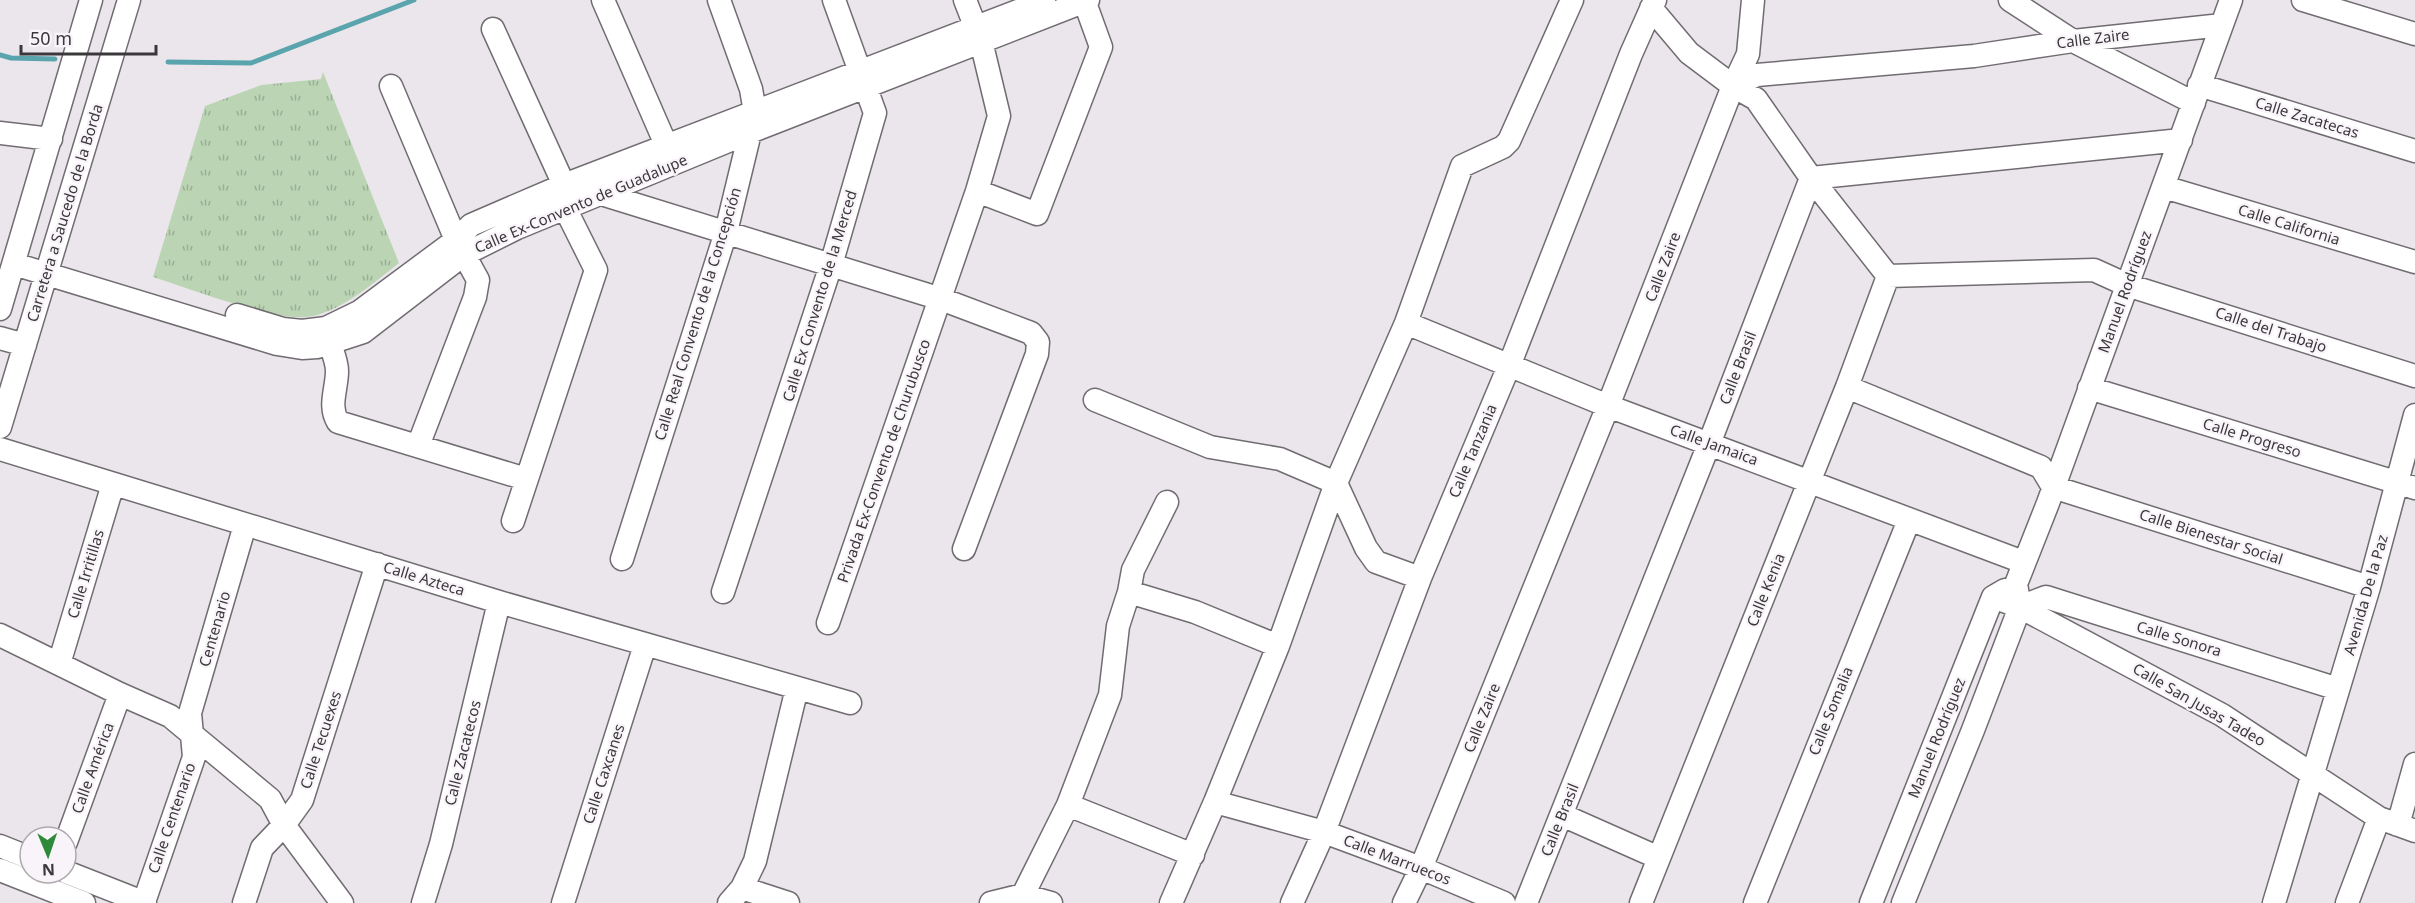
<svg xmlns="http://www.w3.org/2000/svg" width="2415" height="903" viewBox="0 0 2415 903" font-family="'Noto Sans',sans-serif">
  <style>
    .park { fill: url(#park-tufts) }
    .lines { fill: none; stroke-linecap: round; stroke-linejoin: round }
    .stream { stroke: #5aa5ad; stroke-width: 5 }
    .minor-casing { stroke: #716c71; stroke-width: 25 }
    .minor { stroke: #fff; stroke-width: 22 }
    .labels { text-anchor: middle; stroke-width: 4.5; stroke-linejoin: round; paint-order: stroke }
    .street-label { font-size: 15px; fill: #3a383a; stroke: #f9f4f9 }
  </style>
  <defs>
    <pattern id="park-tufts" width="24" height="20" patternUnits="userSpaceOnUse" patternTransform="scale(1.5)"><rect width="24" height="20" fill="#bbd5b4"/><path d="M3 7l-1-3M5 7V3M7 7l1-3M15 17l-1-3M17 17v-4M19 17l1-3" fill="none" stroke="#99ae93"/></pattern>
  </defs>
  <rect width="100%" height="100%" fill="#ebe6ec"/>
  <path class="park" d="M323 72 399 263C375 282 344 309 313 316 281 324 188 288 153 277L205 106 261 85 321 79Z"/>
  <g class="lines">
    <path class="stream" d="M0 55 11 58 55 59
      M168 62 251 63 414 0"/>
    <defs>
      <path id="minor" d="M603 0 667 147 663 162
        M2010 0 2073 41 2194 103
        M2303 0 2415 34
        M1651 8 1689 53 1733 86 1756 99 1811 178 1888 276
        M493 29 564 185 565 208 596 270 513 521
        M2199 85 2415 151
        M391 86 456 240 478 280 475 297 418 446
        M1733 86 1748 54 1753 0
        M0 133 51 139
        M2164 187 2415 262
        M977 191 1037 214 1101 47 1084 0
        M595 192 941 299 1031 333 1038 342 1037 354 964 549
        M14 264 277 344 302 348 317 347 363 332 463 255 517 228 750 132 1088 0
        M1888 276 2094 270 2127 285 2415 376
        M0 309 91 0
        M237 315 283 329 302 331 326 328 359 312 456 240 471 225 564 185 1044 1
        M1406 323 1608 406 2023 562
        M326 330C328 343 337 358 337 371 337 389 328 406 338 422L526 479
        M0 338 25 345
        M1847 387 2041 467 2053 487 2369 587
        M2089 388 2415 488
        M1095 400 1210 447 1280 459 1336 483 1366 548 1376 562 1420 578
        M0 427 129 0
        M0 449 499 602 850 703
        M1167 502 1133 570 1129 592 1195 612 1278 646
        M622 559 726 232 755 112 751 89 719 0
        M723 592 831 265 875 113 834 0
        M1993 597 2020 607 2222 715 2379 818 2415 831
        M2020 607 2046 597 2338 689
        M828 623 977 191 999 116 981 41 965 0
        M0 635 120 694 170 716 270 799 284 825 342 903
        M59 664 113 484
        M1215 802 1324 832 1421 868 1504 903
        M1068 805 1110 695 1118 626 1129 592
        M1562 815 1659 858
        M2398 825 2415 764
        M66 842 120 694
        M0 846 30 858
        M0 870 84 903
        M66 872 145 903
        M742 888 788 903
        M144 902 194 757 190 713 245 525
        M244 903 262 848 284 825 302 800 377 564
        M423 903 441 844 499 602
        M563 903 645 645
        M729 903 742 888 755 861 797 688
        M991 903 1023 895 1051 903
        M1019 903 1068 805 1193 855
        M1171 903 1215 802 1278 646 1336 483 1406 323 1462 166 1503 147 1509 141 1572 0
        M1292 903 1324 832 1420 578 1509 366 1631 54 1655 0
        M1404 903 1421 868 1608 406 1733 86 1757 75 1974 56 2073 41 2222 25
        M1526 903 1709 444 1811 178 2181 140
        M1641 903 1847 387 1888 276
        M1755 903 1909 520
        M1871 903 1993 597 2005 590
        M1903 903 1973 730 2020 607 2016 584 2048 503 2231 0
        M2274 903 2369 587 2415 415
        M2347 903 2379 818"/>
    </defs>
    <use href="#minor" class="minor-casing"/>
    <use href="#minor" class="minor"/>
  </g>
  <g class="labels">
    <g class="street-label">
      <text transform="translate(2093 39) rotate(-7)" y="5">Calle Zaire</text>
      <text transform="translate(2307 118) rotate(17)" y="5">Calle Zacatecas</text>
      <text transform="translate(581 204) rotate(-23)" y="5">Calle Ex-Convento de Guadalupe</text>
      <text transform="translate(65 213) rotate(-73)" y="5">Carretera a Saucedo de la Borda</text>
      <text transform="translate(2289 225) rotate(17)" y="5">Calle California</text>
      <text transform="translate(1663 267) rotate(-69)" y="5">Calle Zaire</text>
      <text transform="translate(2125 292) rotate(-70)" y="5">Manuel Rodríguez</text>
      <text transform="translate(820 296) rotate(-73)" y="5">Calle Ex Convento de la Merced</text>
      <text transform="translate(698 314) rotate(-73)" y="5">Calle Real Convento de la Concepción</text>
      <text transform="translate(2271 330) rotate(18)" y="5">Calle del Trabajo</text>
      <text transform="translate(1738 368) rotate(-69)" y="5">Calle Brasil</text>
      <text transform="translate(2252 438) rotate(17)" y="5">Calle Progreso</text>
      <text transform="translate(1714 445) rotate(20)" y="5">Calle Jamaica</text>
      <text transform="translate(1473 451) rotate(-67)" y="5">Calle Tanzania</text>
      <text transform="translate(884 461) rotate(-71)" y="5">Privada Ex-Convento de Churubusco</text>
      <text transform="translate(2211 537) rotate(18)" y="5">Calle Bienestar Social</text>
      <text transform="translate(86 574) rotate(-73)" y="5">Calle Irritillas</text>
      <text transform="translate(424 579) rotate(17)" y="5">Calle Azteca</text>
      <text transform="translate(1766 590) rotate(-68)" y="5">Calle Kenia</text>
      <text transform="translate(2366 595) rotate(-74)" y="5">Avenida De la Paz</text>
      <text transform="translate(215 629) rotate(-74)" y="5">Centenario</text>
      <text transform="translate(2179 639) rotate(17)" y="5">Calle Sonora</text>
      <text transform="translate(2199 705) rotate(30)" y="5">Calle San Jusas Tadeo</text>
      <text transform="translate(1831 711) rotate(-68)" y="5">Calle Somalia</text>
      <text transform="translate(1482 718) rotate(-68)" y="5">Calle Zaire</text>
      <text transform="translate(1937 738) rotate(-68)" y="5">Manuel Rodríguez</text>
      <text transform="translate(321 740) rotate(-72)" y="5">Calle Tecuexes</text>
      <text transform="translate(463 753) rotate(-76)" y="5">Calle Zacatecos</text>
      <text transform="translate(93 768) rotate(-70)" y="5">Calle América</text>
      <text transform="translate(604 774) rotate(-72)" y="5">Calle Caxcanes</text>
      <text transform="translate(172 818) rotate(-71)" y="5">Calle Centenario</text>
      <text transform="translate(1560 820) rotate(-68)" y="5">Calle Brasil</text>
      <text transform="translate(1397 860) rotate(21)" y="5">Calle Marruecos</text>
    </g>
  </g>
  <g transform="translate(48 855) rotate(178)"><circle r="28" fill="#f9f4f9" stroke="#ada9ad" stroke-width="1.5"/>
  <path d="M0-4.5L10 22L0 15L-10 22Z" fill="#2e8939"/>
  <text y="-9" font-size="16" font-weight="bold" text-anchor="middle" fill="#3a383a">N</text>
  </g>
  <path d="M21 45v9h135v-9" fill="none" stroke="#3a383a" stroke-width="3"/>
  <text x="30" y="45" font-size="18" fill="#3a383a" stroke="#f9f4f9" stroke-width="4.5" paint-order="stroke">50 m</text>
</svg>
